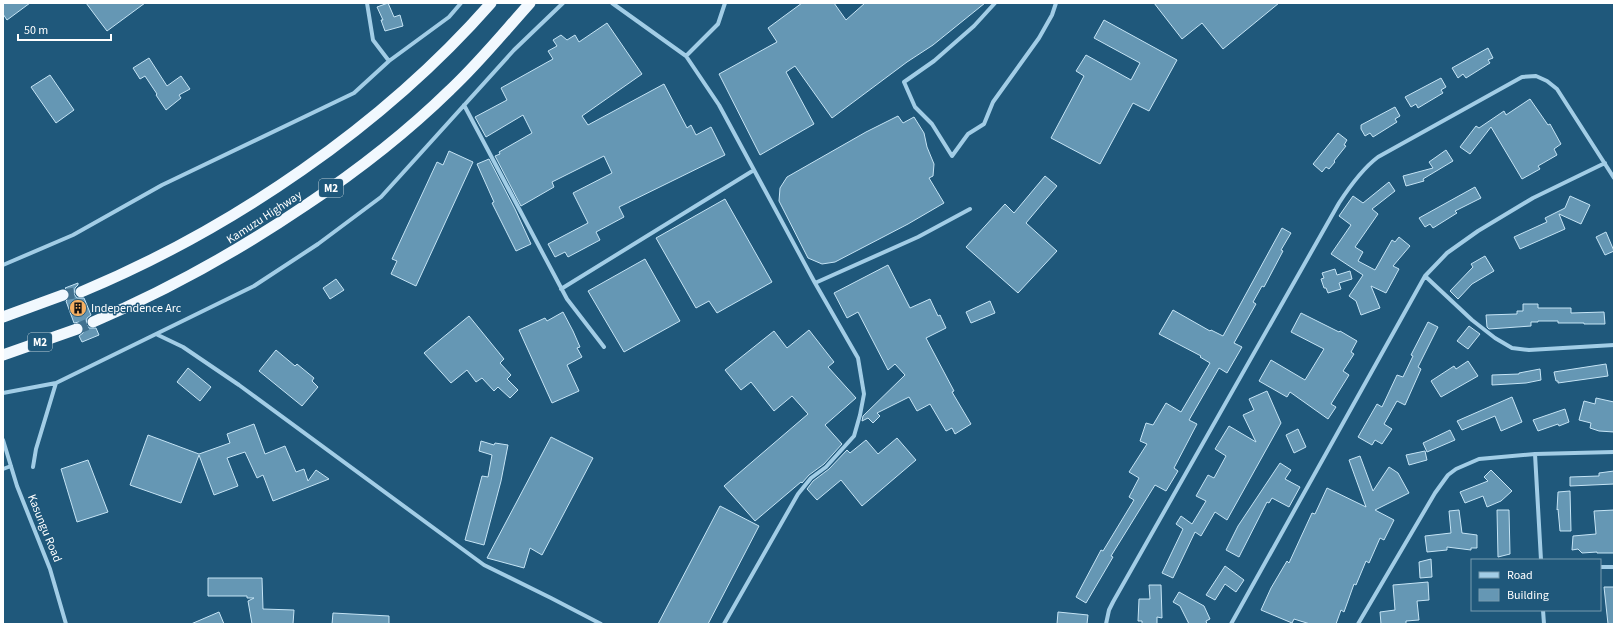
<svg xmlns="http://www.w3.org/2000/svg" width="1617" height="627" viewBox="0 0 1617 627" font-family="'Source Sans 3',sans-serif">
  <style>
    .building { fill: #6597b4; stroke: #c5e4f5 }
    .lines { fill: none; stroke-linecap: round; stroke-linejoin: round }
    .trunk-tunnel { stroke: #41718f; stroke-width: 11; stroke-dasharray: 11 5.5; stroke-linecap: butt }
    .minor { stroke: #a2cde6; stroke-width: 4 }
    .trunk { stroke: #f1f8fe; stroke-width: 11 }
    .labels { text-anchor: middle; stroke-width: 3; stroke-linejoin: round; paint-order: stroke }
    .shield { fill: #1f587b; stroke: #bccdd7; stroke-width: 1 }
    .shield-label { font-size: 11px; font-weight: bold; fill: #fff }
    .street-label { font-size: 12px; fill: #fff; stroke: #1f587b }
    .poi-label { font-size: 12px; fill: #fff; stroke: #1f587b; text-anchor: start }
  </style>
  <rect width="100%" height="100%" fill="#1f587b"/>
  <path class="building" d="M3 3H30L7 20 3 14Z
    M86 3H145L107 31Z
    M388 3 394 17 400 15 403 26 385 31 381 20H383L377 7Z
    M802 3H834L846 20 865 3H985L933 45 907 62 832 118 795 66 786 72 814 124 760 155 719 74 777 42 768 28Z
    M1154 3H1279L1223 49 1202 23 1182 39Z
    M1104 20 1177 60 1149 111 1133 103 1100 164 1051 138 1084 76 1076 71 1086 55 1131 80 1140 63 1094 38Z
    M607 23 642 74 582 116 588 125 664 84 687 128 691 125 696 135 711 127 725 155 619 207 624 217 596 232 600 240 568 257 565 252 555 257 548 244 588 223 573 193 612 173 604 156 552 182 554 187 521 206 495 156 500 154 499 152 532 133 523 115 486 137 475 117 507 100 501 88 553 59 548 51 557 46 553 40 561 35 567 40 575 35 579 42Z
    M1488 48 1493 58 1488 60 1490 63 1466 78 1463 74 1458 78 1452 68Z
    M149 58 167 86 181 76 190 89 179 95 181 98 166 110 156 95 157 94 145 76 140 79 133 68Z
    M50 75 74 110 56 123 31 87Z
    M1441 78 1446 87 1441 90 1443 93 1418 108 1416 104 1411 107 1405 97Z
    M1530 99 1548 125 1550 124 1561 144 1554 149 1557 155 1538 166 1540 169 1522 179 1491 127 1470 154 1460 147 1476 126 1479 128 1504 111 1506 115Z
    M1395 107 1400 116 1395 119 1397 122 1373 137 1370 133 1365 136 1361 129V125Z
    M898 116 903 123 914 117 924 133 927 147 934 164 933 176 929 178 944 203 908 224 835 262 822 264 808 258 779 201 780 188 787 177 866 132Z
    M1338 133 1347 140 1344 145 1346 146 1334 161 1335 162 1329 169 1326 167 1322 172 1313 164Z
    M1446 150 1453 161 1423 179 1424 181 1406 186 1403 176 1433 168 1429 162Z
    M449 151 473 162 416 286 391 274 397 261 392 259 437 162 443 165Z
    M489 159 515 209 531 244 516 251 492 203 494 202 477 164Z
    M1045 176 1057 186 1026 223 1057 251 1018 293 966 247 1005 204 1014 213Z
    M1389 182 1395 191 1372 209 1378 214 1355 247 1363 252 1358 261 1375 270 1392 240 1395 242 1399 237 1410 246 1393 266 1399 269 1386 293 1371 286 1380 308 1361 315 1356 301 1349 296 1363 275 1331 254 1351 225 1339 216 1353 196 1363 203Z
    M1475 187 1481 198 1455 211 1457 213 1433 228 1430 224 1425 227 1419 218Z
    M1570 196 1590 205 1581 224 1559 214 1565 229 1520 249 1514 237 1547 222 1545 218 1565 208Z
    M725 199 772 282 717 313 709 301 696 308 656 238Z
    M1282 228 1291 233 1281 250 1283 251 1264 287 1262 286 1253 302 1256 304 1234 343 1242 347 1227 373 1219 368 1189 420 1197 424 1174 468 1178 471 1166 491 1155 485 1111 556 1113 557 1086 603 1076 597 1101 550 1103 551 1134 500 1129 497 1139 478 1129 472 1147 444 1140 441 1146 423 1153 425 1166 403 1181 412 1210 363 1200 357 1201 356 1159 334 1173 310 1210 331 1211 330 1223 336Z
    M1606 232 1614 251 1605 255 1596 237Z
    M1485 256 1494 271 1472 284 1458 299 1450 291 1473 267 1471 264Z
    M645 259 680 321 624 352 588 291Z
    M888 265 910 308 930 299 938 316 940 315 946 328 926 338 954 391 952 392 971 424 955 434 952 428 946 431 930 404 917 411 909 397 877 413 880 416 873 423 868 418 862 421 863 416 905 375 895 364 888 370 858 312 847 318 834 293Z
    M1335 269 1337 275 1350 271 1352 279 1339 283 1341 289 1328 293 1326 288H1324L1321 279 1324 278 1322 273Z
    M336 279 344 290 330 299 323 288Z
    M78 283V285L75 288 74 294 77 298H84L91 315 87 318 86 324 89 328H96L99 335 82 342 79 336 83 333 84 327 79 322 74 323 66 301 70 297V293L65 288Z
    M990 301 995 313 971 323 966 312Z
    M1523 304H1538V308H1571V313L1604 312 1605 324H1584V323H1558V321H1538V322H1531V326L1489 329 1487 327 1486 315 1517 314V311H1523Z
    M563 312 573 331 580 347 577 348 582 357 567 365 579 391 552 403 519 330 545 318 547 321Z
    M1301 313 1339 332 1340 331 1357 341 1351 352 1354 354 1343 371 1349 375 1331 404 1336 407 1328 419 1290 392 1287 397 1259 381 1271 360 1305 380 1324 349 1291 332Z
    M469 316 504 359 500 363 511 375 507 379 518 390 510 398 498 387 494 391 482 378 476 382 467 370 451 383 424 353Z
    M1428 322 1438 327 1418 367 1421 369 1405 405 1397 401 1384 424 1392 429 1382 444 1375 440 1372 445 1358 437 1377 404 1382 407 1397 375 1403 377 1413 356 1411 355Z
    M1469 326 1480 334 1468 349 1457 341Z
    M809 330 834 362 828 367 856 398 825 425 842 444 824 464 809 475 802 483 801 482 755 521 724 486 808 414 792 396 774 411 751 382 741 390 725 370 774 331 787 348Z
    M276 350 295 366 297 364 314 378 312 381 318 387 302 406 259 371Z
    M1468 361 1478 376 1441 397 1431 381 1454 366 1456 369Z
    M1606 364 1608 376 1558 383V381H1556L1554 372Z
    M188 368 211 387 200 401 177 382Z
    M1540 369 1541 380 1526 383 1492 385V375L1519 374V373Z
    M1267 391 1281 423 1227 520 1215 512 1201 536 1195 532 1173 578 1162 573 1183 529 1176 524 1181 516 1192 524 1206 501 1196 496 1208 475 1214 478 1226 456 1215 449 1229 426 1256 442 1243 415 1254 410 1249 399Z
    M1512 397 1522 422 1501 431 1495 416 1462 430 1457 421Z
    M1596 398 1614 402V432L1599 431 1590 428 1591 423 1579 420 1584 401 1595 404Z
    M1565 409 1569 422 1559 426 1558 424 1538 431 1533 420Z
    M254 424 265 454 285 446 296 472 304 469 308 481 316 470 329 479 273 501 263 475 257 478 245 452 227 458 238 486 214 495 199 455 181 503 130 485 148 435 199 454 230 443 227 434Z
    M1298 429 1306 447 1294 453 1286 435Z
    M1450 430 1455 440 1427 452 1423 443Z
    M551 437 593 458 542 555 530 548 524 568 487 558Z
    M897 438 916 460 862 506 841 480 817 500 807 489 813 481 829 469 847 450 850 453 866 440 878 454Z
    M481 441 494 445 495 443 508 445 501 481 484 545 465 540 482 476 488 477 492 455 479 451Z
    M1425 451 1427 460 1409 465 1406 455Z
    M1360 456 1373 491 1389 467 1398 473 1409 493 1375 510 1394 520 1384 540 1380 538 1369 563 1366 561 1356 585 1354 584 1344 612 1341 610 1336 624H1310L1294 619 1292 623 1261 610 1271 588 1287 561 1289 563 1312 513 1315 514 1327 488 1366 507 1349 460Z
    M88 460 108 512 77 522 61 469Z
    M1280 463 1291 470 1285 479 1300 487 1289 507 1272 498 1269 503 1267 502 1239 557 1226 550 1238 526Z
    M1491 470 1512 491 1501 501 1487 507 1483 496 1465 503 1460 492 1488 481 1484 477Z
    M1614 471V484L1570 486V477L1599 476V473Z
    M1570 491 1571 531H1560L1558 509 1557 510 1558 492Z
    M720 506 759 526 708 624H658Z
    M1459 510 1462 533 1477 535V548H1471V550L1447 547V550L1427 552 1425 536 1451 533 1449 511Z
    M1497 510H1509L1510 554 1498 557Z
    M1614 510V553H1597V552L1582 553 1578 549 1572 550 1573 536 1596 534 1594 511Z
    M1431 559 1432 577 1420 578 1419 562Z
    M1225 566 1244 580 1236 592 1225 584 1215 600 1206 595Z
    M208 578H262L263 609 294 610 293 624H252L248 601 254 598H247V596H208Z
    M1428 582 1429 600 1417 601 1419 620 1406 621V624H1381L1380 612 1395 610 1393 585Z
    M1149 585H1161L1162 618 1157 617V624H1142V621H1138L1139 599H1150Z
    M1604 587H1614V624H1608Z
    M1179 592 1204 606 1210 619 1206 621 1207 624H1189L1180 606 1173 602Z
    M219 612 224 624H191Z
    M1058 612 1088 615 1087 624H1057Z
    M333 613 389 616V624H332Z"/>
  <g class="lines">
    <path class="trunk-tunnel" d="M63 295 81 292
      M77 329 93 322"/>
    <path class="minor" d="M367 3 373 40 389 61
      M612 3 686 56 719 105 815 283 858 358 864 394 860 415 854 436 826 467 811 478 798 494 724 624
      M995 3 974 26 934 61 904 82 915 107 932 124 952 156 968 134 984 124 993 102 1039 38 1052 15 1056 3
      M686 56 718 24 725 3
      M464 105 567 299 604 347
      M3 265 73 235 162 185 354 93 389 61 449 17 461 3
      M1425 276 1472 320 1495 338 1512 348 1529 350 1614 345
      M815 283 918 237 970 209
      M561 289 754 170
      M158 335 183 347 239 385 484 565 551 598 601 624
      M3 393 56 383
      M3 440 17 486 50 569 66 624
      M1535 454 1541 560
      M33 467 36 449 56 383 254 286 318 244 381 197 514 50 563 3
      M3 469 11 466
      M1600 567H1614
      M1543 610 1544 624
      M1106 624 1109 610 1113 602 1339 203C1350 186 1362 169 1378 157L1522 77 1536 76 1547 81 1557 89 1614 178
      M1231 624 1425 276 1447 253 1478 231 1533 198 1605 163
      M1358 624 1435 493 1448 475 1456 469 1479 459 1535 454 1614 452"/>
    <path class="trunk" d="M81 292C232 229 383 126 491 3
      M3 317 63 295
      M93 322C168 290 238 251 306 205 357 171 406 133 450 90 479 63 504 32 530 3
      M3 355 77 329"/>
  </g>
  <defs>
    <symbol id="building-disc" viewBox="-11 -11 22 22"><circle r="9.5" fill="#f4af62" stroke="#1f587b"/><path d="M-4-6H4V6H1V3H-1V6H-4ZM-2.5-4.3h1.7v1.8h-1.7ZM.8-4.3h1.7v1.8H.8ZM-2.5-1h1.7V.8h-1.7ZM.8-1h1.7V.8H.8Z" fill="#111"/></symbol>
  </defs>
  <g fill-rule="evenodd">
    <use href="#building-disc" x="68" y="298" width="20" height="20"/>
  </g>
  <g class="labels">
    <g class="shield">
      <rect x="319" y="179" width="24" height="18" rx="3"/>
      <rect x="28" y="333" width="24" height="18" rx="3"/>
    </g>
    <g class="shield-label">
      <text x="331" y="192">M2</text>
      <text x="40" y="346">M2</text>
    </g>
    <g class="street-label">
      <text transform="translate(264 217) rotate(-33)" y="4">Kamuzu Highway</text>
      <text transform="translate(45 528) rotate(68)" y="4">Kasungu Road</text>
    </g>
    <g class="poi-label">
      <text x="91" y="312">Independence Arc</text>
    </g>
  </g>
  <rect width="1617" height="627" fill="none" stroke="#ffffff" stroke-width="8"/>
  <rect x="1471" y="559" width="130" height="52" fill="#1f587b" stroke="#799bb0"/>
  <rect x="1479" y="572" width="20" height="6" fill="#a2cde6" stroke="#799bb0"/>
  <text x="1507" y="579" font-size="12" fill="#ffffff">Road</text>
  <rect x="1479" y="589" width="20" height="12" fill="#6597b4" stroke="#799bb0"/>
  <text x="1507" y="599" font-size="12" fill="#ffffff">Building</text>
  <path d="M18 34v6h93v-6" fill="none" stroke="#ffffff" stroke-width="2"/>
  <text x="24" y="34" font-size="12" fill="#ffffff" stroke="#1f587b" stroke-width="3" paint-order="stroke">50 m</text>
</svg>
